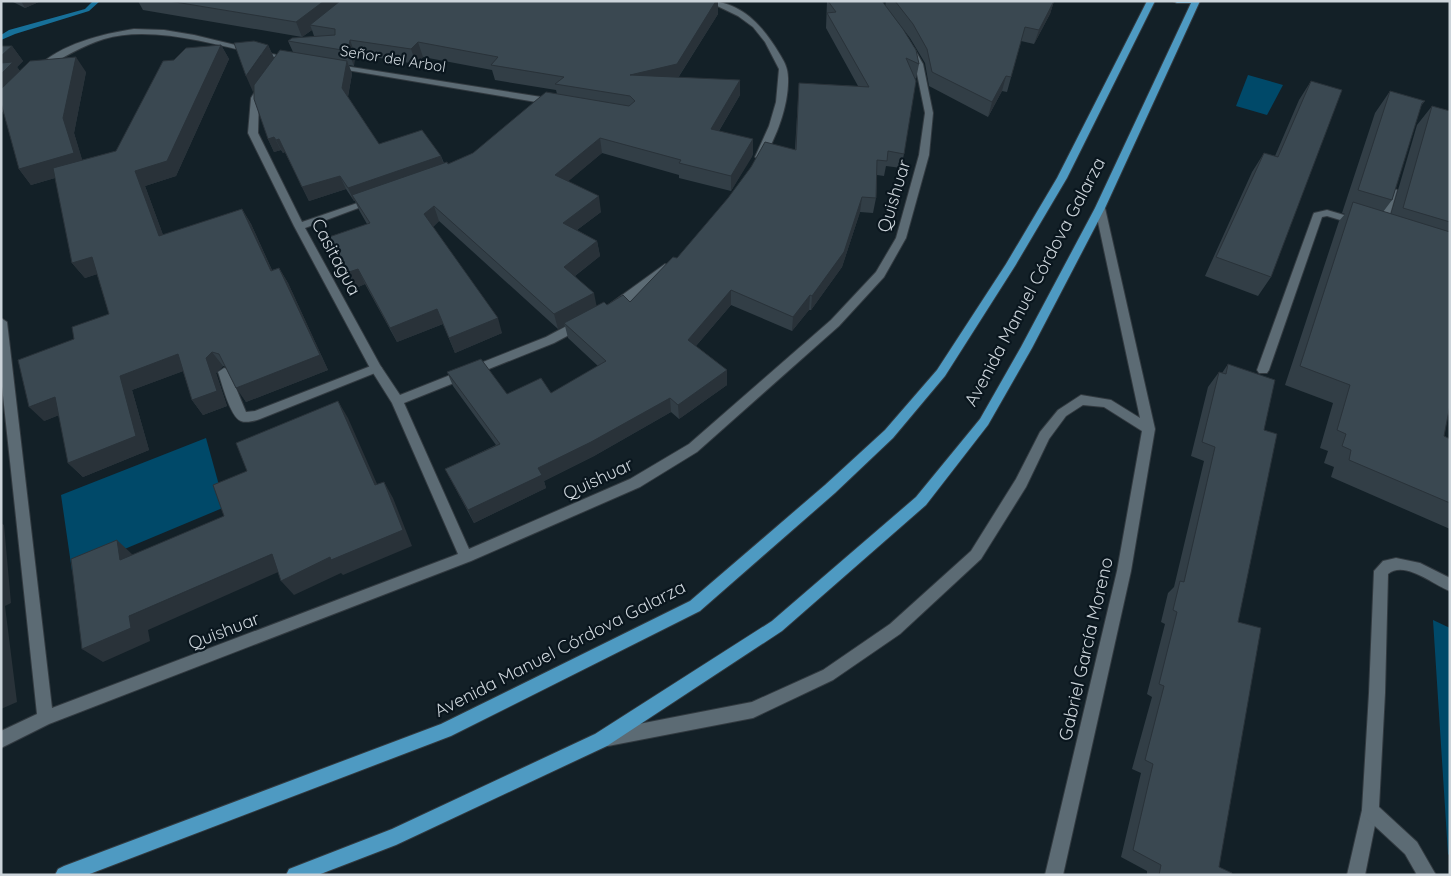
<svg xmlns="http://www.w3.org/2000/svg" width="1451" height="876" viewBox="0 0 1451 876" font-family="Quicksand,sans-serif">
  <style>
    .green { fill: #004969 }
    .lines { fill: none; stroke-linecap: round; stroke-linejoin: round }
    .stream { fill: #177099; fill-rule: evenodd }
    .lane-casing { stroke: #323a40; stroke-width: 2 }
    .street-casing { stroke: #323a40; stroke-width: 2 }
    .primary-casing { stroke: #323a40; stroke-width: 2 }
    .lane { fill: #5c6b74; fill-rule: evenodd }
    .street { fill: #5c6b74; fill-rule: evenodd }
    .primary { fill: #4e9ac2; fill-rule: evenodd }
    .wall { fill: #323e46; fill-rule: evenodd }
    .shaded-wall { fill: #293239 }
    .building { fill: #3a4851; stroke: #293239 }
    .labels { text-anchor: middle; stroke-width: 4.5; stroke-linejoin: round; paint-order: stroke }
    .far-street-label { font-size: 15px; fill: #ccd4da; stroke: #0a161e }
    .street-label { font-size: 18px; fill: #ccd4da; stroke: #0a161e }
  </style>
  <rect width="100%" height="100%" fill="#132027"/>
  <path class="green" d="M1248 75 1283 85 1267 115 1236 106Z
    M206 438 225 507 72 571 61 495Z
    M1433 620 1450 628V856L1448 854Z"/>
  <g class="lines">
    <path class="stream" d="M93 1H100L89 11 15 34 1 40V35L9 30 85 9Z"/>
    <defs>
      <path id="lane" d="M376 364 382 368 380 371 260 419C255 421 246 423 241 421 230 417 222 383 218 372L224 368 228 369 246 412 255 411Z
        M1370 802 1376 804 1378 810 1365 875H1347L1362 810 1364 804Z"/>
      <path id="street" d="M707 1C741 1 763 26 779 53 784 61 788 68 788 78 789 104 777 137 763 159L760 160 755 157 769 126 776 102 779 69 765 42 753 27 738 16Z
        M134 29 164 30 194 35 297 60 293 62C238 52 158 22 104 39 82 46 63 57 43 70L36 68C61 44 101 34 134 29Z
        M908 48H914L923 64 933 113 929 155 906 238 884 277 839 326 697 452 640 487 471 561 49 724 1 748V731L37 714 1 377V318L7 322 52 708 458 554 392 403 370 368 294 226 248 133 251 98 259 85 266 87 259 98 258 133 302 222 369 199H375L377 201 305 228 380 365 400 395 546 337 576 321H584L586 324 584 327 554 343 404 403 469 549 630 479 689 444 831 320 876 272 896 238 919 155 925 113 915 64 907 50Z
        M332 64 554 99 558 102 554 105 335 68H332Z
        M1392 187 1397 190 1386 228 1385 230H1377L1376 228 1387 190Z
        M1100 205 1105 208 1155 429 1131 571 1063 875H1045L1117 571 1142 431 1104 407 1083 405 1066 416 1049 439 1026 487 981 559 900 634 833 680 753 718 608 746 602 744 600 738 602 732 608 730 752 702 823 670 890 624 971 551 1016 479 1040 432 1058 410 1081 395 1111 400 1140 418 1095 208Z
        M1327 210 1361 220 1362 222 1357 225 1327 216 1322 217 1269 370 1267 373H1259L1257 370 1313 215 1314 213Z
        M665 264 669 265V271C657 280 623 313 608 309L607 306Z
        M1396 558 1420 563 1450 578V591C1433 585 1405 560 1388 574L1385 693 1379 807 1417 842 1436 875H1417L1405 854 1364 816 1362 810 1369 693 1374 571 1383 561Z"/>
      <path id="primary" d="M1147 1H1155L1067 178 1015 266 945 376 893 438 835 493 700 611 451 736 87 875H55L58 869 64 866 441 724 690 601 825 485 885 430 937 370 1006 264 1057 178Z
        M1173 1H1200L1105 208 1032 348 988 425 926 505 782 631 607 746 396 845 318 875H286L289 869 392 829 595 734 772 621 916 497 980 419 1021 347 1095 208 1191 3H1177Z"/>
    </defs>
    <use href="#lane" class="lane-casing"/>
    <use href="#street" class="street-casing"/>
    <use href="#primary" class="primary-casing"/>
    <use href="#lane" class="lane"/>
    <use href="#street" class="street"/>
    <use href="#primary" class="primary"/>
  </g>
  <path class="wall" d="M11 1H41L25 8Z
    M138 1H718V14L678 78 740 80V95L719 131 753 154 731 191 679 178V175L602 153 568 181 601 212 577 230 597 241 600 256 575 276 596 306 630 302 795 149 799 83 858 86 826 28 827 1H882L885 6 886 1H1054L1050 14 1034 44 1021 41 1007 92 1002 91 988 117 929 86 925 63 910 38 890 12 919 64 916 79 915 78 904 154 901 168 886 166 884 176 877 175 876 198 873 213 860 212 842 267 811 310H809L792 331 731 305 696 346 727 370V385L679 419 671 412 594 456 544 481 546 488 474 523 445 469 496 445 453 386 447 372 507 394 551 393 598 366 568 338 565 326 558 329 439 221 433 227 502 333 455 353 443 324 397 342 365 284 356 288 329 237 367 224 359 210 355 201H354L346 189 309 201 285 152 283 153 281 150 274 152 268 139 254 90 253 92 268 45 274 58 293 52 288 41 314 36 312 30 302 37 143 10ZM355 54 416 64 423 57 492 70 495 80 556 90 557 94 473 153 448 164 444 163 441 156 379 144 348 97 352 74 349 65 354 66Z
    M221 45 229 59 176 176 145 186 163 235 242 209 251 224 272 270 279 268 288 283 328 370 246 402 226 367 223 366 216 373 227 406 203 415 192 400 183 371 132 390 149 450 83 477 68 463 59 415 44 421 74 339 109 314 97 274 85 278 72 263 55 178 31 185 19 169 4 114 1 110V46H12L23 61 17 67 20 71 86 72 74 133 82 160 116 151 174 60Z
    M1311 81 1271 277 1258 296 1205 276 1252 172 1264 153 1275 156 1299 100Z
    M1390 91 1425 101 1421 106 1392 200 1383 212 1391 214 1417 125 1432 106 1450 111V405L1444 436 1450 439V529L1331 477 1334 467 1324 463 1328 451 1320 448 1333 403 1285 385 1339 221 1345 214 1342 213 1375 113Z
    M1228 364 1264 430 1238 622 1219 867 1232 875H1147V871L1121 857 1141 773 1132 769 1152 697 1147 694 1165 624 1161 622 1168 593 1174 587 1204 461 1191 456 1208 387 1219 372 1222 373Z"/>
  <path class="shaded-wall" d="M21 1H41L25 8Z
    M324 1H349L310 25 312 30 302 37 296 22Z
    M716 1H718V14L677 79 630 75Z
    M1054 1 1050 14 1034 44 1039 30Z
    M350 40 355 54 354 66 348 51Z
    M418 42 423 57 416 64 411 49Z
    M221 45 229 59 176 176 145 186 169 251 159 236 135 171Z
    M268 45 275 60 253 92 246 76Z
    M12 46 23 61 17 67 24 77 1 99V56Z
    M76 57 86 72 74 133 85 169 31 185 19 169 63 118Z
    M347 61 352 74 347 101 342 88Z
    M1006 76 1002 91 988 117 992 102Z
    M740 80V95L711 144V129Z
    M274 137 281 150 274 152 268 139Z
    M600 138 602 153 558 190 555 175Z
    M279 139 285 152 283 153 276 140Z
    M753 139V154L752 157 731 191V176Z
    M441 156 445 169 352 195 355 201H354L348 188Z
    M340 176 346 189 309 201 302 187Z
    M599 196 601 212 566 238 563 223Z
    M862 197 860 212 842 267 811 310 812 296Z
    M434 206 439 221 429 230 424 214Z
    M242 209 251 224 279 286 271 271Z
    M597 241 600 256 567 282 564 267Z
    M92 257 104 272 85 278 72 263Z
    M279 268 288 283 328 370 246 402 236 388Z
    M358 269 365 284 356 288 349 272Z
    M731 290V305L689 354 688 340Z
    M594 293 597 308 564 323 565 326 558 329 554 314Z
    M810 295 809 310 792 331 793 317Z
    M437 309 443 324 397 342 390 328Z
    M498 318 502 333 455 353 449 338Z
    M212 352 223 366 216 373 227 406 203 415 192 400 206 358Z
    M178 354 189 369 132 390 149 450 83 477 68 463 120 376Z
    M727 370V385L679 419 678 405Z
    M55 397 69 411 44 421 29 407Z
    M670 398 671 412 594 456 544 481 546 488 474 523 468 510 538 468Z
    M338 401 348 418 385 502 375 485Z
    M384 482 393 498 412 546 343 575 341 573 294 595 281 581Z
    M1 523 4 525 11 603 5 606 17 702 1 709Z
    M117 540 134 556 120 560Z
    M272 554 285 569 148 630 150 641 103 662 82 649 129 616Z"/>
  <path class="building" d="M169 1H324L296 22Z
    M340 1H716L677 64 630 75 740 80 711 129 753 139 731 176 679 163 681 160 600 138 555 175 599 196 563 223 597 241 564 267 594 293 554 314 434 206 424 214 498 318 449 338 437 309 390 328 358 269 349 272 329 237 370 223 352 195 447 162 448 164 473 153 546 92 629 106 635 101 630 96 555 84 564 77 491 65 498 57 418 42 411 49 350 40 348 51 288 41 292 38 335 35V29L310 25Z
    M828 1H882L903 29 916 50 919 64 906 58 916 81 904 154 888 151 887 161 877 160 876 198 862 197 844 252 812 296 810 295 793 317 731 290 688 340 727 370 678 405 670 398 591 442 538 468 542 475 468 510 445 469 500 444 447 372 481 359 507 394 541 378 551 393 606 361 564 323 604 302 607 305 623 295 630 302 673 257 677 258 728 198 751 167 765 142 796 150 799 83 869 87 827 13 836 12Z
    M895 1H1054L1039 30 1025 27 1011 77 1006 76 992 102 932 72 927 49 913 24Z
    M254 41 268 45 246 76 234 43Z
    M221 45 167 161 135 171 159 236 242 209 271 271 279 268 320 355 236 388 219 354 212 352 206 358 217 391 192 400 178 354 120 376 136 436 68 463 55 397 29 407 18 360 74 339 72 327 109 314 92 257 72 263 53 168 116 151 163 61 174 60 186 48Z
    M1 46H12L1 56Z
    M280 50 347 61 342 88 379 144 422 130 441 156 348 188 340 176 302 187 279 139 276 140 274 137 268 139 254 99V85Z
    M76 57 63 118 74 153 19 169 1 103V89L30 61Z
    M13 62 1 74V63Z
    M1311 81 1342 90 1271 277 1216 257 1264 153 1278 157Z
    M1390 91 1425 101 1422 103 1392 200 1358 190Z
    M1432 106 1450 111V222L1403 208Z
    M1353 202 1450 232V405L1444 436 1450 439V503L1349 460 1351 450 1342 446 1346 434 1337 430 1350 385 1300 366Z
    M1228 364 1275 380 1264 430 1277 434 1238 622 1261 628 1219 867 1232 873V875H1159L1161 865 1133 850 1153 764 1145 760 1164 686 1159 684 1177 612 1173 610 1180 581 1184 582 1215 447 1202 442 1219 372 1226 374Z
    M338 401 375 485 384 482 403 530 331 560 330 557 281 581 272 554 129 616 131 628 82 649 71 559 117 540 120 560 224 516 213 485 247 471 236 443Z"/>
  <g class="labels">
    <g class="far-street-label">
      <text transform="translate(393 59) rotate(9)" y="5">Señor del Arbol</text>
    </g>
    <g class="street-label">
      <text transform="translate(894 196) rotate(-73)" y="6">Quishuar</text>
      <text transform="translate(336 257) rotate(62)" y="6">Casitagua</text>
      <text transform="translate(1035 282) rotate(-62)" y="6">Avenida Manuel Córdova Galarza</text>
      <text transform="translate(598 479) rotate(-25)" y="6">Quishuar</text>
      <text transform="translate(224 631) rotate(-21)" y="6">Quishuar</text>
      <text transform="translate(560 649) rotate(-27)" y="6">Avenida Manuel Córdova Galarza</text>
      <text transform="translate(1086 649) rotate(-77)" y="6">Gabriel García Moreno</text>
    </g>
  </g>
  <rect width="1451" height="876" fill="none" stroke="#ccd4da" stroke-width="5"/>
</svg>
